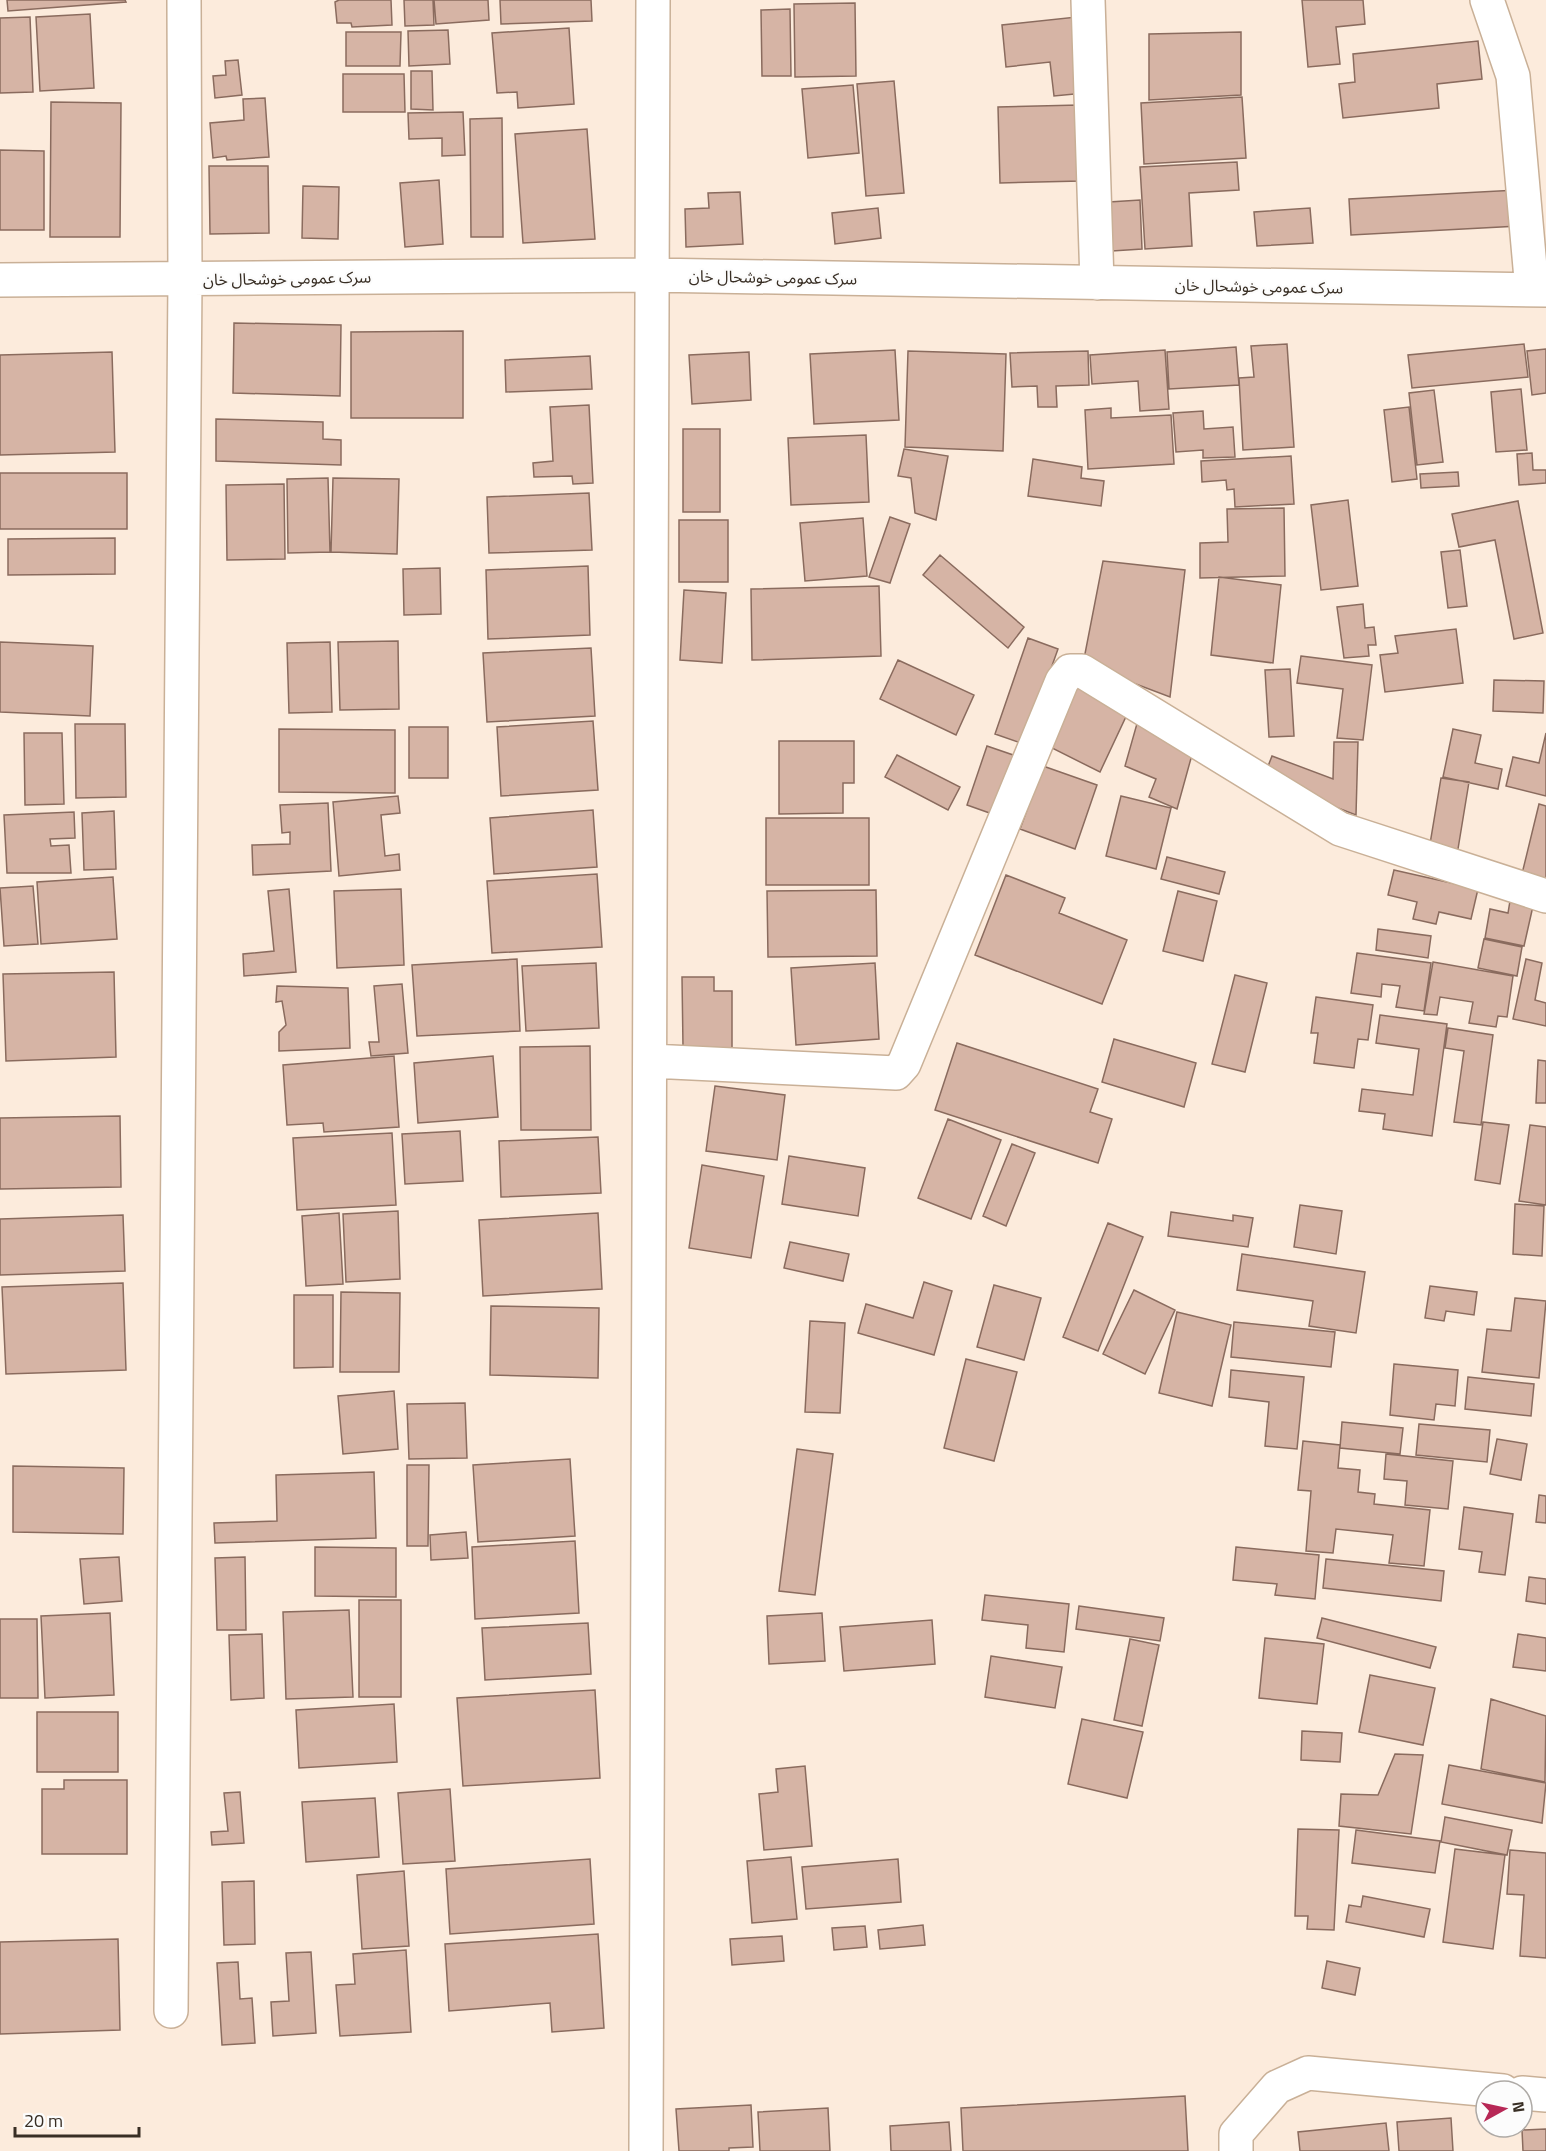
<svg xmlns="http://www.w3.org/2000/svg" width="1546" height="2151" viewBox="0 0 1546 2151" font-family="'Titillium Web','Noto Sans Arabic',sans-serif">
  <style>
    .building { fill: #d6b4a5; stroke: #8a6b5e; stroke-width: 1.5 }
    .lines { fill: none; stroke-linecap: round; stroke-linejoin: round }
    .street-casing { stroke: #c9b097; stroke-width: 36 }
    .street { stroke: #fff; stroke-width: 33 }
    .labels { text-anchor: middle; stroke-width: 4.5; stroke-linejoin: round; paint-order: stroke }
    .street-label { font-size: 16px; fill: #382e24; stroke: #fcfcfc }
  </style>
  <rect width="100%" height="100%" fill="#fcebdc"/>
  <path class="building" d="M7 0H125L126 2 8 11Z
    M339 0H391L392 25 352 27 351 23H337L335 2Z
    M404 0H433L434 25 405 26Z
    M434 0H488L489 20 436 24Z
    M500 0H591L592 21 501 24Z
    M1302 0H1363L1365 24 1336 27 1340 64 1308 67Z
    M855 3 856 76 795 77 794 4Z
    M790 9 791 76H762L761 10Z
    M90 14 94 88 40 91 36 17Z
    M1086 16 1095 92 1054 96 1050 62 1006 67 1002 25Z
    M30 17 33 92 0 93V18Z
    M569 28 574 104 518 108 517 92 497 93 492 33Z
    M448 30 450 64 409 66 408 31Z
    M346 32H401L400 66H346Z
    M1241 32V95L1149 100V34Z
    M1478 41 1482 79 1437 84 1439 108 1343 118 1339 84 1355 82 1353 54Z
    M238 60 242 95 215 98 213 76 226 75 225 61Z
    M411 71H432L433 110 411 109Z
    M343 74H404L405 112H343Z
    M894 81 904 193 866 196 857 84Z
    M853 85 859 153 808 158 802 89Z
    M1242 97 1246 158 1144 164 1141 103Z
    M265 98 269 157 227 160 226 156 213 158 210 123 244 120 243 99Z
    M51 102 121 103 120 237H50Z
    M1079 105 1081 181 1000 183 998 107Z
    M463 112 465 155 442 156V138L409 139 408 113Z
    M502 118 503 237H471L470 119Z
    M587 129 595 239 523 243 515 134Z
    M0 150 44 151V230H0Z
    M1237 162 1239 190 1189 193 1192 246 1145 249 1140 167Z
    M209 166H268L269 233 210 234Z
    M439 180 443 244 405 247 400 183Z
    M303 186 339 187 338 239 302 238Z
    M1517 190 1519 226 1351 235 1349 199Z
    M740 192 743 244 686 247 685 209 709 208 708 193Z
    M1140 200 1142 249 1112 251 1109 202Z
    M878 208 881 238 835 244 832 213Z
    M1310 208 1313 243 1257 246 1254 212Z
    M234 323 341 325 340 396 233 393Z
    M463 331V418H351V332Z
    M1287 344 1294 447 1243 450 1239 378 1254 377 1251 346Z
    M1524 344 1528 377 1412 388 1408 355Z
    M1236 347 1239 385 1169 389 1167 352Z
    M1546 349V393L1532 395 1527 351Z
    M895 350 899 420 814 424 810 354Z
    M1165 350 1169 409 1140 411 1138 381 1092 384 1090 355Z
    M908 351 1006 354 1003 451 905 447Z
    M1088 351 1089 385 1056 386 1057 407H1038L1037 386 1012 387 1010 353Z
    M112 352 115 452 0 455V355Z
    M749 352 751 400 692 404 689 355Z
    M590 356 592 389 506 392 505 360Z
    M1521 389 1527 450 1496 452 1491 392Z
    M1434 390 1443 462 1417 465 1409 393Z
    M589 405 593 483 573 484 572 476 534 477 533 463 553 461 550 407Z
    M1409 407 1417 479 1392 482 1384 410Z
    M1111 408V418L1171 415 1174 464 1088 469 1085 410Z
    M1203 411 1204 429 1233 427 1235 457 1203 458V450L1176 452 1173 413Z
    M216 419 323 422V439L341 440V465L216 461Z
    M683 429H720V512H683Z
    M866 435 869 502 791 505 788 438Z
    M904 449 948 456 936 520 915 513 911 478 898 476Z
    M1532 453 1533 470H1546V483L1519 485 1517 454Z
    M1291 456 1294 504 1235 507 1234 489 1227 490 1226 480 1202 482 1201 461Z
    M1033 459 1082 467 1081 478 1104 481 1101 506 1028 496Z
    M1458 472 1459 486 1421 488 1420 474Z
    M0 473H127V529H0Z
    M328 478 330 552 288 553 287 479Z
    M333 478 399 479 397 554 331 552Z
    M284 484 285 559 227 560 226 485Z
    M589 493 592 550 489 553 487 497Z
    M1348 500 1358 586 1321 590 1311 505Z
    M1518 501 1543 633 1514 639 1495 540 1459 547 1452 514Z
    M1284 508 1285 576 1200 578V543L1228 542 1227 509Z
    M890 517 910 524 890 583 869 577Z
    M863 518 867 576 805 581 800 523Z
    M679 520H728V582H679Z
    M115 538V574L8 575V539Z
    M1460 550 1467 606 1448 608 1441 552Z
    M940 555 1024 627 1008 648 923 575Z
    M1103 561 1185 570 1170 697 1083 664Z
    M588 566 590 635 488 639 486 570Z
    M440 568 441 614 404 615 403 569Z
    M1219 577 1281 585 1273 663 1211 655Z
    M879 586 881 656 752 660 751 589Z
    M684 590 726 593 722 663 680 660Z
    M1363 604 1365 628 1374 627 1376 645H1368L1369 656 1344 658 1337 607Z
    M1456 629 1463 683 1385 692 1380 655 1398 653 1395 636Z
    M1028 638 1058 649 1024 744 995 734Z
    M398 641 399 709 340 710 338 642Z
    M0 642 93 646 90 716 0 712Z
    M330 642 332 712 289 713 287 643Z
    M591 648 595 716 487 722 483 653Z
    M1301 656 1372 665 1363 740 1337 738 1343 689 1297 683Z
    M898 660 974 695 956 735 880 699Z
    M1290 669 1294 736 1269 737 1265 670Z
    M1494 680 1544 681 1543 713 1493 711Z
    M1079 683 1130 708 1100 772 1050 747Z
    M1138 720 1193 751 1177 809 1149 797 1156 779 1125 766Z
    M593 721 598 790 501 796 497 727Z
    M75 724H125L126 797 76 798Z
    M409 727H448V778H409Z
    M279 729 395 730V793L279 792Z
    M1453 729 1481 735 1475 763 1502 769 1498 789 1443 777Z
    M24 733H62L64 804 25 805Z
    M1546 733V796L1506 786 1513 757 1539 763Z
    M779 741H854V783H843V813L779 814Z
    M1334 742H1358L1356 815 1263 779 1272 756 1333 779Z
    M987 746 1019 757 998 816 967 805Z
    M897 755 960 787 948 810 885 777Z
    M1043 766 1097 785 1075 849 1020 829Z
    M1441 778 1469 782 1457 855 1429 850Z
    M398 796 400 813 381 815 385 856 399 854 400 870 339 876 333 802Z
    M1121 796 1171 808 1156 869 1106 856Z
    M328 803 331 871 253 875 252 845 290 844V832L282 833 280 805Z
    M1539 804 1546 806V887L1520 882Z
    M593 810 597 867 494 874 490 818Z
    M114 811 116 869 84 870 82 813Z
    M74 812 75 838 50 839 51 846 69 845 71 873H7L4 815Z
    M766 818H869V885H766Z
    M1167 857 1225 872 1219 894 1161 879Z
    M1394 870 1478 889 1471 919 1439 912 1436 924 1413 919 1417 902 1388 895Z
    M597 874 602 947 492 953 487 881Z
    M1006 875 1065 898 1059 913 1127 940 1102 1004 975 955Z
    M113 877 117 939 41 944 37 882Z
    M33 886 38 944 4 946 0 888Z
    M289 889 296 972 244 976 243 954 274 951 268 891Z
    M401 889 404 965 337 968 334 891Z
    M876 890 877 956 768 957 767 891Z
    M1178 891 1217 901 1203 961 1163 951Z
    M1510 901 1533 906 1524 946 1485 938 1490 909 1508 913Z
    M1378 929 1431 936 1428 958 1376 950Z
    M1484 939 1522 947 1517 976 1478 968Z
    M1357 953 1431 963 1424 1011 1396 1007 1400 986 1382 984 1381 997 1351 993Z
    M517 959 520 1031 417 1036 412 965Z
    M1526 959 1542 963 1535 1000 1546 1003V1026L1513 1019Z
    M1433 962 1513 976 1507 1017 1498 1016 1496 1027 1469 1023 1473 1002 1440 997 1437 1015 1424 1014Z
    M596 963 599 1028 526 1031 522 966Z
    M875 963 879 1039 796 1045 791 968Z
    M114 972 116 1057 6 1061 3 974Z
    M1235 975 1267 983 1245 1072 1212 1064Z
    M682 977H714V991H732V1048L683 1047Z
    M402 984 408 1053 371 1056 369 1042H379L374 986Z
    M277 986 348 988 350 1048 279 1051V1032L286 1025 282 1001 276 1002Z
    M1316 997 1373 1005 1368 1040 1358 1039 1354 1068 1314 1063 1318 1033H1311Z
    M1380 1015 1447 1024 1432 1136 1383 1129 1385 1114 1359 1111 1362 1089 1413 1095 1419 1049 1376 1043Z
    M1448 1028 1493 1035 1481 1125 1454 1122 1464 1051 1445 1048Z
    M1114 1039 1196 1063 1184 1107 1102 1082Z
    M957 1043 1098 1089 1090 1112 1112 1119 1098 1163 935 1110Z
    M590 1046 591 1130H521L520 1047Z
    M394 1056 399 1127 324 1132 323 1123 287 1125 283 1065Z
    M493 1056 498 1117 418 1123 414 1063Z
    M1538 1060 1546 1061V1103H1536Z
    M715 1086 785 1095 777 1160 706 1151Z
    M120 1116 121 1187 0 1189V1118Z
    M948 1119 1001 1140 971 1219 918 1198Z
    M1483 1122 1509 1125 1500 1184 1475 1180Z
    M1530 1125 1546 1127V1205L1519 1201Z
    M460 1131 463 1181 405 1184 402 1134Z
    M392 1133 396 1205 297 1210 293 1138Z
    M598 1137 601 1193 501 1197 499 1141Z
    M1012 1144 1035 1153 1006 1226 983 1216Z
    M789 1156 865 1168 858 1216 782 1204Z
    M702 1165 764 1176 751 1258 689 1248Z
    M1515 1204 1544 1206 1542 1256 1513 1254Z
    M1300 1205 1342 1211 1336 1254 1294 1247Z
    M398 1211 400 1279 346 1282 343 1214Z
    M1171 1212 1233 1221V1215L1253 1218 1248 1247 1168 1236Z
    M339 1213 343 1284 306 1286 302 1216Z
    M598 1213 602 1289 483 1296 479 1220Z
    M123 1215 125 1271 0 1275V1219Z
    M1108 1223 1143 1237 1098 1351 1063 1337Z
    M790 1242 849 1254 843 1281 784 1268Z
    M1242 1254 1365 1272 1356 1333 1309 1326 1313 1301 1237 1290Z
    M924 1282 952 1291 934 1355 858 1333 866 1304 913 1318Z
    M123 1283 126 1370 6 1374 2 1287Z
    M994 1285 1041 1298 1024 1360 977 1347Z
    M1430 1286 1477 1292 1474 1315 1446 1311 1444 1321 1425 1318Z
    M1134 1290 1175 1310 1145 1374 1103 1354Z
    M341 1292 400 1293 399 1372H340Z
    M294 1295H333V1367L294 1368Z
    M1515 1298 1546 1301 1539 1378 1482 1372 1487 1329 1511 1331Z
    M491 1306 599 1308 598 1378 490 1375Z
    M1177 1312 1231 1325 1212 1406 1159 1393Z
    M810 1321 845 1323 840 1413 805 1412Z
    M1234 1322 1335 1332 1331 1367 1231 1357Z
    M966 1359 1017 1372 994 1461 944 1448Z
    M1394 1364 1458 1370 1455 1406 1436 1404 1434 1420 1390 1415Z
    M1231 1370 1304 1377 1297 1449 1265 1446 1269 1402 1229 1397Z
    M1468 1377 1534 1384 1531 1416 1465 1409Z
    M394 1391 398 1449 343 1454 338 1396Z
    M465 1403 467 1458 409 1459 407 1404Z
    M1342 1422 1403 1428 1400 1454 1340 1448Z
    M1419 1424 1490 1430 1487 1462 1416 1455Z
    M1497 1439 1527 1444 1521 1480 1490 1474Z
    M1303 1441 1340 1445 1338 1468 1360 1470 1358 1492 1375 1494 1374 1504 1430 1510 1424 1566 1389 1563 1393 1535 1336 1529 1333 1553 1306 1551 1311 1491 1298 1490Z
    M797 1449 833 1454 815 1595 779 1591Z
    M1386 1454 1453 1461 1448 1509 1405 1505 1407 1481 1384 1479Z
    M570 1459 575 1536 478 1542 473 1465Z
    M407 1465H429L428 1546H407Z
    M13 1466 124 1468 123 1534 13 1532Z
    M374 1472 376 1538 215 1543 214 1523 277 1521 276 1475Z
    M1539 1495 1546 1496V1523L1536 1522Z
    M1464 1507 1513 1514 1505 1575 1479 1572 1482 1552 1459 1549Z
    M466 1532 468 1558 431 1560 430 1535Z
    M575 1541 579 1613 475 1619 472 1547Z
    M315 1547 396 1548V1597L315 1596Z
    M1236 1547 1319 1555 1315 1599 1275 1595 1277 1584 1233 1580Z
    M119 1557 122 1601 84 1604 80 1559Z
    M245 1557 246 1630H217L215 1558Z
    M1326 1559 1444 1571 1441 1601 1323 1588Z
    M1529 1577 1546 1579V1604L1526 1601Z
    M985 1595 1069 1604 1064 1652 1026 1648 1028 1625 982 1620Z
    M359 1600H401V1697H359Z
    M1079 1606 1164 1618 1160 1641 1076 1629Z
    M349 1610 353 1697 286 1699 283 1612Z
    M110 1613 114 1695 45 1698 41 1616Z
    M822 1613 825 1661 769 1664 767 1616Z
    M1322 1618 1436 1647 1430 1668 1317 1638Z
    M0 1619H37L38 1698H0Z
    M932 1620 935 1664 844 1671 840 1627Z
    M588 1623 591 1674 485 1680 482 1628Z
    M262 1634 264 1698 231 1700 229 1635Z
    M1518 1634 1546 1638V1671L1513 1667Z
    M1265 1638 1324 1644 1317 1704 1259 1698Z
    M1130 1639 1159 1645 1142 1726 1114 1720Z
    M991 1656 1062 1667 1055 1708 985 1697Z
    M1370 1675 1435 1688 1423 1745 1359 1732Z
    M595 1690 600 1778 463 1786 457 1698Z
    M1491 1699 1546 1716 1545 1782 1481 1769Z
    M394 1704 397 1762 299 1768 296 1710Z
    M37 1712H118V1772H37Z
    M1082 1719 1143 1732 1127 1798 1068 1784Z
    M1302 1731 1342 1733 1340 1762 1301 1760Z
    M1395 1754 1423 1755 1411 1834 1339 1826 1341 1794 1378 1795Z
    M1449 1765 1546 1783 1542 1823 1442 1804Z
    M805 1766 812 1846 764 1850 759 1794 778 1792 776 1769Z
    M64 1780H127V1854H42V1789H64Z
    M450 1789 455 1861 403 1864 398 1793Z
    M240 1792 244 1843 212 1845 211 1832 228 1831 224 1793Z
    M375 1798 379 1857 306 1862 302 1802Z
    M1445 1817 1512 1830 1507 1855 1441 1842Z
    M1298 1829 1339 1830 1334 1930 1307 1929 1308 1916H1295Z
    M1356 1830 1440 1841 1435 1873 1352 1863Z
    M1455 1849 1505 1855 1493 1949 1443 1942Z
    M1510 1850 1546 1853V1958L1520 1956 1524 1895 1507 1894Z
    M791 1857 797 1919 752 1923 747 1861Z
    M590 1859 594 1924 450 1934 446 1869Z
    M898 1859 901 1902 806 1909 802 1867Z
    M404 1871 409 1946 362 1949 357 1875Z
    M254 1881 255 1944 224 1945 222 1882Z
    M1363 1896 1430 1909 1424 1937 1346 1922 1349 1905 1361 1907Z
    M923 1925 925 1945 880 1949 878 1930Z
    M865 1926 867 1947 834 1950 832 1928Z
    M598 1934 604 2028 552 2032 550 2003 449 2011 445 1944Z
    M782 1936 784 1961 732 1965 730 1939Z
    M118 1939 120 2030 0 2034V1942Z
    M406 1950 411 2032 340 2036 336 1985 355 1984 353 1954Z
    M311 1952 316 2033 273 2036 271 2002 289 2001 286 1953Z
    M1327 1961 1360 1968 1355 1995 1322 1988Z
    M238 1962 240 1999 252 1998 255 2043 222 2045 217 1963Z
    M1185 2096 1188 2151H963L961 2108Z
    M751 2105 753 2147 729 2148V2151H679L676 2109Z
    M828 2108 830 2151H760L758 2112Z
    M1451 2118 1453 2151H1399L1397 2122Z
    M949 2122 951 2151H891L890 2126Z
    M1386 2123 1389 2151H1300L1298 2132Z
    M1546 2129V2151H1523L1522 2130Z"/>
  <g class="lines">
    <defs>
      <path id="street" d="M1088 0 1097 283
        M1487 0 1513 76 1532 290
        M0 280 651 275 1546 290
        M651 1061 896 1073 904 1064 1062 681 1070 671H1082L1340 829 1546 896
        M171 2011 185 279 184 0
        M1522 2093 1546 2095
        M646 2151 653 0
        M1236 2151V2134L1277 2087 1308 2073 1503 2091"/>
    </defs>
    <use href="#street" class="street-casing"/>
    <use href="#street" class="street"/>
  </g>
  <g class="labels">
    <g class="street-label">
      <text transform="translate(773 277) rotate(1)" y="6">سرک عمومی خوشحال خان</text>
      <text transform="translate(287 278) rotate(-1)" y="6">سرک عمومی خوشحال خان</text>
      <text transform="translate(1259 286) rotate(1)" y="6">سرک عمومی خوشحال خان</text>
    </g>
  </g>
  <g transform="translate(1504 2109) rotate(82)"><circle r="28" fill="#fcfcfc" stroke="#aeaaa6" stroke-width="1.5"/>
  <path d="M0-4.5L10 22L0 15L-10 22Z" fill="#b72856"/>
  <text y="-9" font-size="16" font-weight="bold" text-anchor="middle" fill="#382e24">N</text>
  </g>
  <path d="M15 2127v9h124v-9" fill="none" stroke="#382e24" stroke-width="3"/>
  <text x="24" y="2127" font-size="18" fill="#382e24" stroke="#fcfcfc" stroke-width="4.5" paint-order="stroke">20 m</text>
</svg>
